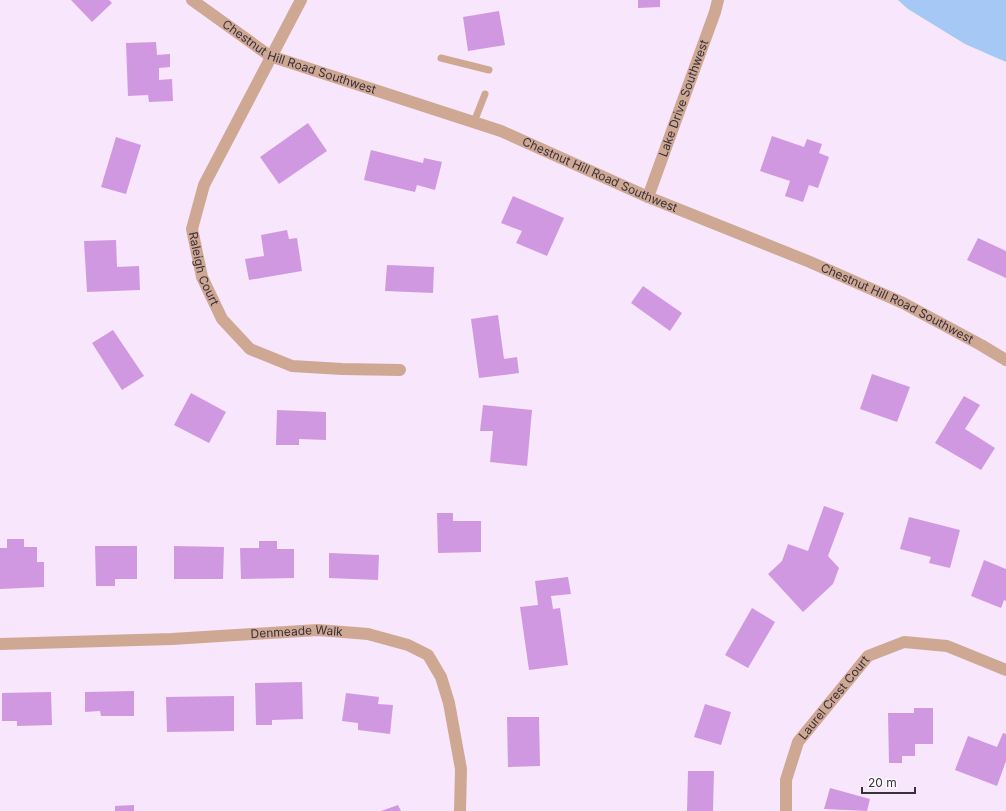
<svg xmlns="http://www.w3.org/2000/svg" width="1006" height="811" viewBox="0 0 1006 811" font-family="Inter,sans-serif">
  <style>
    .water { fill: #a5c9f4 }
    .building { fill: #d198e2 }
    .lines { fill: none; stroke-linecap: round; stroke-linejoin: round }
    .service { stroke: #cfa894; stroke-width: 7 }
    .minor { stroke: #cfa894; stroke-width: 12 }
    .labels { text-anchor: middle; stroke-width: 3; stroke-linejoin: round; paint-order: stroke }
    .street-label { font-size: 12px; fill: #38303a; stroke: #fdf8fe }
  </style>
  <rect width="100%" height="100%" fill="#f7e6fc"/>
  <path class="water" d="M898 0H1006V62L965 44 908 9Z"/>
  <path class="building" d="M71 0H109L112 3 92 22Z
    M638 0H660V7L638 8Z
    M499 11 505 45 468 51 463 17Z
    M156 42 157 55 170 54V67L159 68V80L172 79 173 101 149 102 148 95 128 96 126 43Z
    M308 123 327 151 279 184 260 157Z
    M772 136 804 147 807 139 822 144 819 153 829 157 818 188 809 185 803 202 785 196 790 181 760 171Z
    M116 137 141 145 126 194 101 187Z
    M371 150 423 163 424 158 442 162 435 190 417 185 415 192 364 180Z
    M513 196 564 218 547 256 516 243 522 231 501 223Z
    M287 230 289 239 297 238 302 271 249 280 245 259 264 256 261 235Z
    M978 238 1006 251V278L967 260Z
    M116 240 117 267 139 266 140 290 87 292 84 241Z
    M387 265 434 267 433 293 385 291Z
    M643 286 682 313 670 331 631 303Z
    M498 315 504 359 517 357 519 373 479 378 471 319Z
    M113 330 144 376 122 390 92 343Z
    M872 374 910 387 897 422 860 409Z
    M191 393 226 412 209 443 174 425Z
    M964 396 980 405 965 429 995 448 981 470 935 443Z
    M483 405 532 410 527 466 490 462 493 431H480Z
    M277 410 326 412V440L299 439V445H276Z
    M824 506 844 513 828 556 839 568 833 584 803 612 768 574 782 561 788 544 808 551Z
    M437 513H453V521H481V552L438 553Z
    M909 517 960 530 950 568 929 563 931 557 900 549Z
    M7 539H24V547H37V562H44V587L0 589V548H7Z
    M259 541H277V549H294V578L241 579 240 548H259Z
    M95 546H137V579H115V586H96Z
    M174 546 224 547 223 579H174Z
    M329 553 379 555 378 580 329 578Z
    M984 560 1006 569V601L1004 600 1001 608 971 596Z
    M568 577 571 594 551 596 553 609 560 608 568 665 529 670 520 607 538 605 535 581Z
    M752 608 775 622 748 668 725 655Z
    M302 682 303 719 272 720V725H256L255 683Z
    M134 691V716H101L100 711 85 712V692Z
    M51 692 52 725 17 726V721H2V693Z
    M346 693 379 697 378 704 393 705 390 734 358 730V723L342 721Z
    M234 696V731L167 732 166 697Z
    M705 704 731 712 721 745 694 737Z
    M914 708H933V744H915V756H902V763H889L888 713H914Z
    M507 717H539L540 766 508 767Z
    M1003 733 1006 734V761L997 786 955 770 968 736 997 747Z
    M688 771H714L713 811H687Z
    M830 788 870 799 867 811 824 809Z
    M134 805V811H115V806Z
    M398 805 401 811H381Z"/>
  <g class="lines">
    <path class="service" d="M441 58 489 70
      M474 122 485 94"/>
    <g class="minor">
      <path id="s1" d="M192 0 270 56 501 131 648 197 810 262 903 303 981 345 1006 360"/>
      <path id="s2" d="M301 0 204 185 192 229 202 277 222 319 250 349 292 366 342 369 400 370"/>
      <path id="s3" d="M648 197 715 12 718 0"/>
      <path id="s4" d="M0 644 172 639 318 630 368 634 408 645 428 655 441 677 449 703 461 769 460 811"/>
      <path id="s5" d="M786 811V780L798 742 868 656 904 642 947 646 1006 670"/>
    </g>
  </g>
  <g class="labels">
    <g class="street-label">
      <text dy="4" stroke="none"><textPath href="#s1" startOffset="123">Chestnut Hill Road Southwest</textPath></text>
      <text dy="4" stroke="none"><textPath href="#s3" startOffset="105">Lake Drive Southwest</textPath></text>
      <text dy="4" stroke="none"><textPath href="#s1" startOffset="447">Chestnut Hill Road Southwest</textPath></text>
      <text dy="4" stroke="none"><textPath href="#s2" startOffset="296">Raleigh Court</textPath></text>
      <text dy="4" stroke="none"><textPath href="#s1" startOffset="771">Chestnut Hill Road Southwest</textPath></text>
      <text dy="4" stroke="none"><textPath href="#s4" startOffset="297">Denmeade Walk</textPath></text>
      <text dy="4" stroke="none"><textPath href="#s5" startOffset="128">Laurel Crest Court</textPath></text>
    </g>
  </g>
  <path d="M862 787v6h53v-6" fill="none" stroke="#38303a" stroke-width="2"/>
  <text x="868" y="787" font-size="12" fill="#38303a" stroke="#fdf8fe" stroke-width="3" paint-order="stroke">20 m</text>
</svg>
